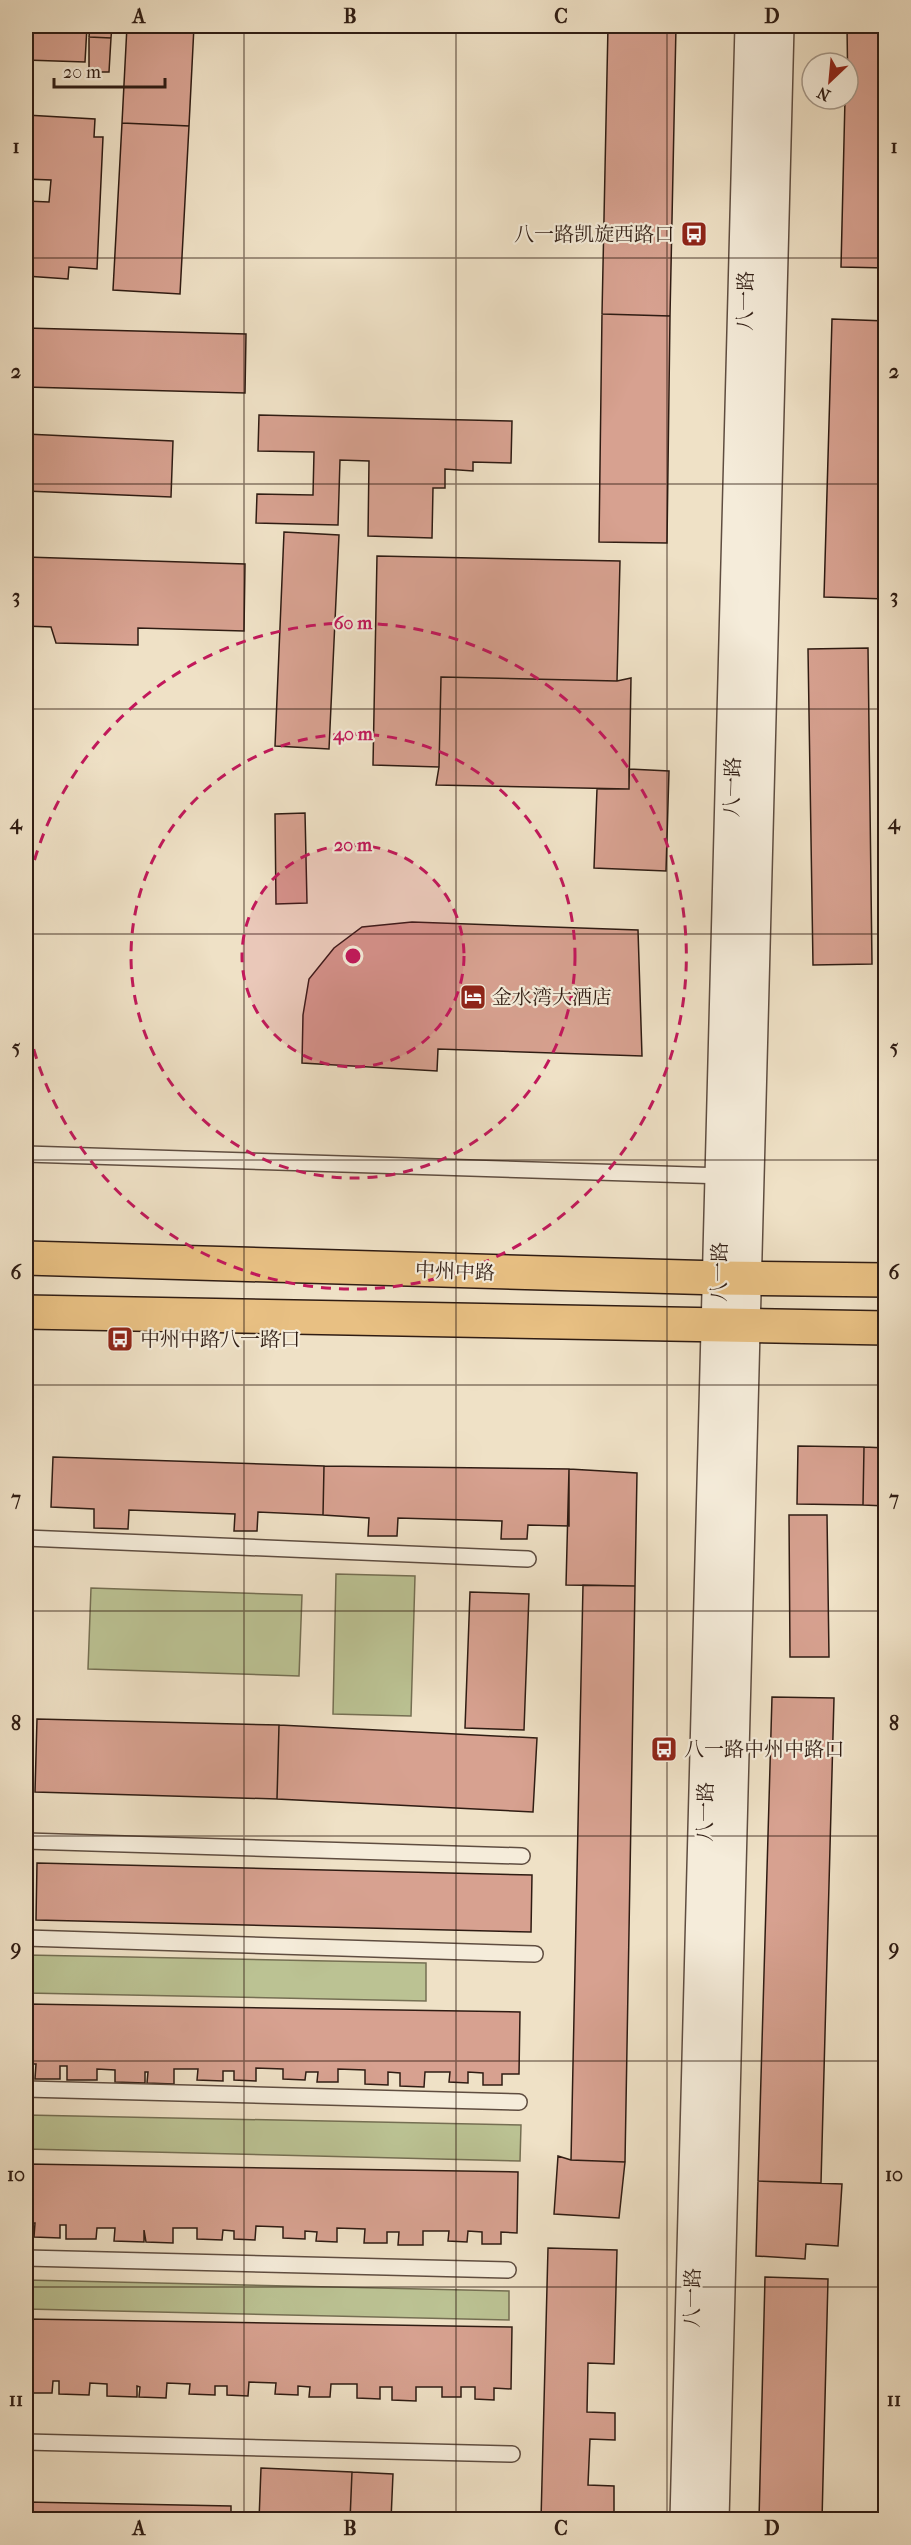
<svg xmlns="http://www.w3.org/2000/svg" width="911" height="2545" viewBox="0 0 911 2545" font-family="'IM FELL French Canon','Noto Serif SC',serif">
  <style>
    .green { fill: #bbc293; stroke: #756f53; stroke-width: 1.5 }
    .building { fill: #d7a190; stroke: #2f1c13; stroke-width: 1.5 }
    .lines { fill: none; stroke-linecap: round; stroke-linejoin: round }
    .service-casing { stroke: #5f4d40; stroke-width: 18 }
    .tertiary-casing { stroke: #5f4d40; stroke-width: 36 }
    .primary-casing { stroke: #2f1c13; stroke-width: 36 }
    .service { stroke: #f5ecda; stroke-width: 15 }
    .tertiary { stroke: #f5ecda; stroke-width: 33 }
    .primary { stroke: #e8c083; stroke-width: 33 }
    .grid { fill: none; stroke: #2f1c13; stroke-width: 1.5; stroke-opacity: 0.55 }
    .ring { fill: none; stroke: #c2185b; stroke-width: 3; stroke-dasharray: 10 8 }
    .labels { text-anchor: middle; stroke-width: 4.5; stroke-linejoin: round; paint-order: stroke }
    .poi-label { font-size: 20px; fill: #2f1c13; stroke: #f5ecda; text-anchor: start }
    .street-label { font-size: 20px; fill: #2f1c13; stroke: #f5ecda }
    .centre { fill: #c2185b; stroke: #f5ecda; stroke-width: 3 }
    .ring-label { font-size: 18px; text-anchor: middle; font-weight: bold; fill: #c2185b; stroke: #f5ecda; stroke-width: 4.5; stroke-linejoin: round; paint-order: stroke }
    .neatline { fill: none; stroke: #2f1c13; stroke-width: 2 }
    .grid-label { font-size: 20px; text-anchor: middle; font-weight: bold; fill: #2f1c13 }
  </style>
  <rect width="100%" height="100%" fill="#efe1c6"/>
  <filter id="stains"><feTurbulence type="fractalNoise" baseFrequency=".00333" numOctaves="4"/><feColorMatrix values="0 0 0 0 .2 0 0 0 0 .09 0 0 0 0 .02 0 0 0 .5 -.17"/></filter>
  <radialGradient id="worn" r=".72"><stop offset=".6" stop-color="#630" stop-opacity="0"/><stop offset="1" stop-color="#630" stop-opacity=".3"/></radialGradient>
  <path class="green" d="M336 1574 415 1576 411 1716 333 1714Z
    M91 1588 302 1595 299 1676 88 1669Z
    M26 1955 426 1963V2001L26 1993Z
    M26 2115 521 2125 520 2161 26 2149Z
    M26 2280 509 2291V2320L26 2309Z"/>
  <path class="building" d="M26 26H87L85 62 26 60Z
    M90 26H112L111 38 89 37Z
    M127 26H194L189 126 122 123Z
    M608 26H676L670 316 602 314Z
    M847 26H886V268L841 267 845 99H848Z
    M89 37 111 38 109 72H89Z
    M26 115 95 119 94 137H103L97 269 69 267 68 279 26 276V201L49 202 51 180 26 179Z
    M122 123 189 126 180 294 113 290Z
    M602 314 670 316 667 543 599 542Z
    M832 319 886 321V599L824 597Z
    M26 328 246 334 245 393 26 387Z
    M259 415 512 421 511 463 473 462V471L445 469V488H433L432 538 368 536 369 461 340 460 338 525 256 523 257 494 313 495 314 452 258 451Z
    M26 434 173 441 171 497 26 491Z
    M284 532 339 535 329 749 275 746Z
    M377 556 620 561 617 681 441 677 439 767 373 765Z
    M26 557 245 564 244 631 138 628V645L56 643 51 627 26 626Z
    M868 648 872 964 813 965 808 649Z
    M441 677 617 681 631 678 629 789 436 785 439 767Z
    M629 769 669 771 666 871 594 868 597 789H629Z
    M305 813 307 903 276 904 275 814Z
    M412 922 638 930 642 1056 438 1049 437 1071 302 1063 303 1015 309 979 334 948 362 927Z
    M798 1446 864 1447 863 1505 797 1504Z
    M864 1447 886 1448V1506L863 1505Z
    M53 1457 324 1466 323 1515 258 1512 257 1531H234L235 1514 129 1510 128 1529 94 1528V1509L51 1507Z
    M324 1466 569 1469V1526L528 1525 527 1539H501L502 1521 398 1518 397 1536H368L369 1518 323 1515Z
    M569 1469 637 1473 635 1586 566 1585Z
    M789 1515H827L829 1657H790Z
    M583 1585 635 1586 625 2162 571 2160Z
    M470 1592 529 1594 524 1730 465 1728Z
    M772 1697 834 1698 821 2183 758 2181Z
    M37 1719 279 1725 277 1799 35 1792Z
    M279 1725 537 1738 533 1812 277 1799Z
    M37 1863 532 1875 531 1932 36 1920Z
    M26 2004 520 2012 519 2074H502V2085H483V2073L468 2072V2083L449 2082 450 2072H425L424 2087 400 2086V2073L388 2072V2085L365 2084V2070L338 2069V2082H317L318 2072H306L305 2080 283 2079V2069L256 2068V2081L234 2080V2071H223V2081L197 2080 198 2069H174V2084L147 2083 148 2072H145V2083L115 2082V2070L97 2069V2080H67V2066H60V2079H35L36 2064H26Z
    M558 2156 571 2160 625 2162 619 2218 554 2214Z
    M26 2164 518 2172 517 2233 501 2232V2244H482V2232L468 2231 467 2242 448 2241 449 2231H423V2245H398L399 2232H387V2243H364L365 2229 337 2228V2242L316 2241 317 2232 305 2231V2239L283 2238V2227L256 2226 255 2240 234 2239V2231L223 2230 222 2240 197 2239V2228H173V2243L146 2242 144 2230V2242L114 2241 115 2228H97L96 2239H66V2225H60V2238L34 2237 35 2223H26Z
    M758 2181 842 2184 838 2246 806 2244 805 2259 756 2256Z
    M548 2248 617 2250 614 2364 588 2363 587 2412 615 2413V2440L590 2439 588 2485 614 2486V2520H541Z
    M765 2277 828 2279 822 2520H759Z
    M26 2319 512 2327 511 2389 494 2388V2400L475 2399V2387H461V2397H442V2387H416V2401L392 2400V2387H380V2399L357 2398V2384H331L330 2397H309L310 2387 298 2386V2395L275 2394 276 2383 249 2382 248 2396 227 2395V2386H215V2395L189 2394 190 2384 167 2383 166 2398 139 2397 140 2387 137 2386V2397L107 2396V2384L90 2383 89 2395 59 2394V2381H53L52 2393H28Z
    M261 2468 352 2472 350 2520H259Z
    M352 2472 393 2474 391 2520H350Z
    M26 2502 231 2506V2520H26Z"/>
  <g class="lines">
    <defs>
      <path id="service" d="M26 1154 725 1176
        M26 1538 528 1559
        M26 1841 522 1856
        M26 1938 535 1954
        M886 1985V2014
        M26 2089 519 2102
        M26 2258 508 2270
        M26 2442 512 2454"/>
      <path id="tertiary" d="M687 2520 752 26
        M712 2520 777 26"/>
      <path id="primary" d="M26 1258 720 1278 886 1280
        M26 1312 886 1328"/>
    </defs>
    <use href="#service" class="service-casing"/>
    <use href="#tertiary" class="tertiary-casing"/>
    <use href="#primary" class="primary-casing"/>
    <use href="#service" class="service"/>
    <use href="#tertiary" class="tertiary"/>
    <use href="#primary" class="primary"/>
  </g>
  <path class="grid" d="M244 26V2520M456 26V2520M667 26V2520M26 258H886M26 484H886M26 709H886M26 934H886M26 1160H886M26 1385H886M26 1611H886M26 1836H886M26 2061H886M26 2287H886"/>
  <circle cx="353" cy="956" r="111" fill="#c2185b" fill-opacity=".12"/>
  <g class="ring">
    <circle cx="353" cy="956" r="111"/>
    <circle cx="353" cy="956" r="222"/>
    <path d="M26 895A333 333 0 1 1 26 1017"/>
  </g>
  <defs>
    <symbol id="bus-square" viewBox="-11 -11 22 22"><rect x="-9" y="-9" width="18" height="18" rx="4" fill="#8f2418" stroke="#f5ecda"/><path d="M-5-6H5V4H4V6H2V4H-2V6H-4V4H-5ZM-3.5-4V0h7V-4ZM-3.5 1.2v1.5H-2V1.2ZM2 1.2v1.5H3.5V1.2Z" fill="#fff"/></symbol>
    <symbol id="hotel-square" viewBox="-11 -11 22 22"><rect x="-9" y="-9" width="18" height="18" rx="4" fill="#8f2418" stroke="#f5ecda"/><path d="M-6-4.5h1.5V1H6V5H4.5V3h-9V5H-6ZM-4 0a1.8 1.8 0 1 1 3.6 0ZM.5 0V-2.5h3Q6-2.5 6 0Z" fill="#fff"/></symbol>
  </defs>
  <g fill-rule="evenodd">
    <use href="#bus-square" x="679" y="219" width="30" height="30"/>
    <use href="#hotel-square" x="458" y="982" width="30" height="30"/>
    <use href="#bus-square" x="105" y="1324" width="30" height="30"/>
    <use href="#bus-square" x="649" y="1734" width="30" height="30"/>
  </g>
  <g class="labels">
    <g class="poi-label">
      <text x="674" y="241" text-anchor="end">八一路凯旋西路口</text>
      <text x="492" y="1004">金水湾大酒店</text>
      <text x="140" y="1346">中州中路八一路口</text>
      <text x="684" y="1756">八一路中州中路口</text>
    </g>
    <g class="street-label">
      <text transform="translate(745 301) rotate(-89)" y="7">八一路</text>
      <text transform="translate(732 787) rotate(-88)" y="7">八一路</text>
      <text transform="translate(455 1271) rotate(2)" y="7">中州中路</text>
      <text transform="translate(719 1272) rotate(-89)" y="7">八一路</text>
      <text transform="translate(705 1812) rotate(-89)" y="7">八一路</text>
      <text transform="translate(692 2298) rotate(-89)" y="7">八一路</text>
    </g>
  </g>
  <circle cx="353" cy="956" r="9" class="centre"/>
  <g class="ring-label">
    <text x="353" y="629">60 m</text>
    <text x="353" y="740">40 m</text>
    <text x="353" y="851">20 m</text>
  </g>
  <rect width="911" height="2545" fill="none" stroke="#efe1c6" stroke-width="66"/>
  <g transform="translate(830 81) rotate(206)"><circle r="28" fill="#f5ecda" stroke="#a6998a" stroke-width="1.5"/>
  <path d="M0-4.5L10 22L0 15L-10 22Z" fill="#8f2418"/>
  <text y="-9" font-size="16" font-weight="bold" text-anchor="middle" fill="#2f1c13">N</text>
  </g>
  <path d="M54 78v9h111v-9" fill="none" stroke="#2f1c13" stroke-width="3"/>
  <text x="63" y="78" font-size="18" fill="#2f1c13" stroke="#f5ecda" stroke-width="4.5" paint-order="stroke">20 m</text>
  <rect x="33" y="33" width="845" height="2479" class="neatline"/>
  <g class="grid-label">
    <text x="139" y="23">A</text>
    <text x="350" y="23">B</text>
    <text x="561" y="23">C</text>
    <text x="772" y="23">D</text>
    <text x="16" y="153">1</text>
    <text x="894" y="153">1</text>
    <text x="16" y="378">2</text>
    <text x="894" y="378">2</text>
    <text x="16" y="603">3</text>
    <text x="894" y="603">3</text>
    <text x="16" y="829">4</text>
    <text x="894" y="829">4</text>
    <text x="16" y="1054">5</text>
    <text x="894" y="1054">5</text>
    <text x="16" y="1279">6</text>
    <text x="894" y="1279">6</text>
    <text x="16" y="1505">7</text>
    <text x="894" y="1505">7</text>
    <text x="16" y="1730">8</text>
    <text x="894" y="1730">8</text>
    <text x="16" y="1955">9</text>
    <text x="894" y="1955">9</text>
    <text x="16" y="2181">10</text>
    <text x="894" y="2181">10</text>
    <text x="16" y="2406">11</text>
    <text x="894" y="2406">11</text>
    <text x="139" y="2535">A</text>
    <text x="350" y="2535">B</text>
    <text x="561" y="2535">C</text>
    <text x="772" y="2535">D</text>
  </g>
  <rect width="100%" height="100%" filter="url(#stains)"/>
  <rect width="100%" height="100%" fill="url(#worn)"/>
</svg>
